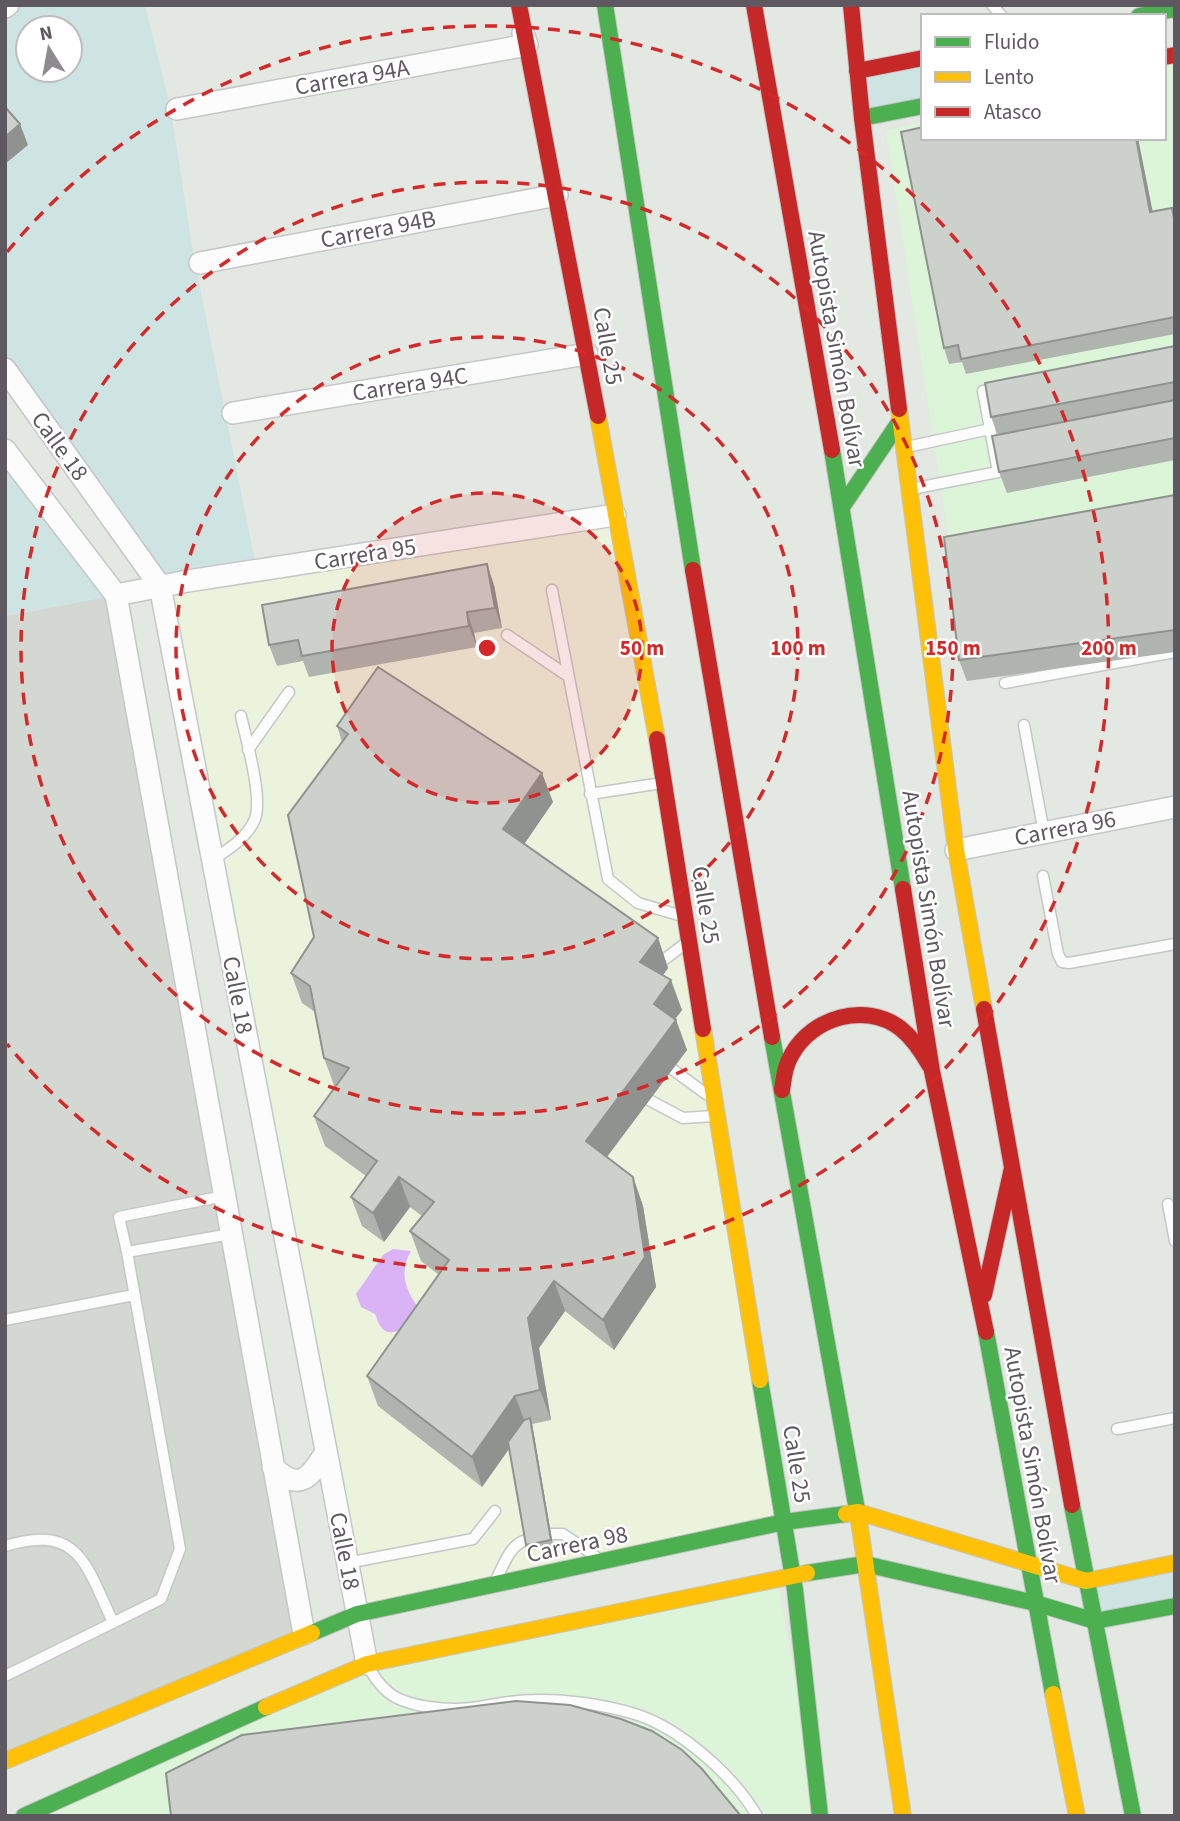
<svg xmlns="http://www.w3.org/2000/svg" width="1180" height="1821" viewBox="0 0 1180 1821" font-family="'Source Sans 3',sans-serif">
  <style>
    .commercial { fill: #dcf5d9 }
    .industrial { fill: #d3d9d2 }
    .medical { fill: #ecf3dd }
    .green { fill: #cde4e3; fill-rule: evenodd }
    .water { fill: #d9b3f6 }
    .lines { fill: none; stroke-linecap: round; stroke-linejoin: round }
    .lane-casing { stroke: #c5c6c6; stroke-width: 13 }
    .street-casing { stroke: #c5c6c6; stroke-width: 24 }
    .fast-casing { stroke: #c5c5c6; stroke-width: 18 }
    .slow-casing { stroke: #c5c5c6; stroke-width: 18 }
    .jam-casing { stroke: #c5c5c6; stroke-width: 18 }
    .lane { stroke: #fbfcfb; stroke-width: 10 }
    .street { stroke: #fbfcfb; stroke-width: 21 }
    .fast { stroke: #4caf50; stroke-width: 16 }
    .slow { stroke: #ffc107; stroke-width: 16 }
    .jam { stroke: #c62828; stroke-width: 16 }
    .wall { fill: #afb4af }
    .shaded-wall { fill: #8f928f }
    .building { fill: #ccd1cc; stroke: #8f928f; stroke-width: 2 }
    .ring { fill: none; stroke: #d62828; stroke-width: 3.5; stroke-dasharray: 12 9 }
    .labels { text-anchor: middle; stroke-width: 5; stroke-linejoin: round; paint-order: stroke }
    .street-label { font-size: 24px; fill: #5e5861; stroke: #fff }
    .centre { fill: #d62828; stroke: #fff; stroke-width: 3.5 }
    .ring-label { font-size: 21px; text-anchor: middle; font-weight: bold; fill: #d62828; stroke: #fff; stroke-width: 5; stroke-linejoin: round; paint-order: stroke }
  </style>
  <rect width="100%" height="100%" fill="#e3e9e2"/>
  <path class="commercial" d="M1175 60V517L952 558 886 131 923 122V138H1164V63Z
    M777 1577 820 1816H25L367 1664Z"/>
  <path class="industrial" d="M116 595 304 1634 5 1761V616Z"/>
  <path class="medical" d="M615 515 784 1522 357 1614 160 586Z"/>
  <path class="green" d="M8 5H145L170 105 194 258 257 571 160 586 5 369V7ZM28 28H70V70H28Z
    M923 58V106L862 118 857 71Z
    M5 450 116 595 5 616Z
    M1175 1563V1606L1095 1621 1086 1581Z"/>
  <path class="water" d="M393 1249 411 1251C398 1274 406 1292 422 1312 411 1321 391 1345 379 1324 377 1321 377 1317 375 1314L361 1307 356 1294 383 1255Z"/>
  <g class="lines">
    <defs>
      <path id="lane" d="M992 5 1002 16
        M907 447 990 429
        M911 489 998 472 983 391 999 388
        M552 590 608 879 638 903 682 916
        M507 635 568 676
        M1005 683 1175 652
        M1024 725 1044 833
        M248 750 289 692
        M590 794 662 783
        M212 860C229 849 247 838 255 819 263 797 246 739 241 716
        M1043 876 1058 954 1062 962 1069 963 1175 944
        M661 962 686 943
        M672 1069 706 1094
        M649 1100 683 1118 713 1116
        M1168 1204 1175 1241
        M127 1252 119 1217 224 1196
        M5 1320 134 1295
        M1117 1429 1175 1418
        M551 1534H563L595 1556
        M5 1546C80 1523 86 1566 113 1622
        M347 1563 473 1539 495 1511
        M497 1578C504 1564 510 1545 526 1540
        M369 1667C373 1676 380 1685 388 1692 405 1707 449 1711 471 1708 492 1705 513 1700 534 1700 566 1699 605 1705 635 1714 680 1728 734 1776 757 1816
        M5 1676 161 1599 180 1549 127 1252 231 1234"/>
      <path id="street" d="M5 7 8 5
        M177 109 527 45 523 33
        M200 263 557 195
        M5 369 160 586 367 1664
        M233 413 587 354
        M5 450 116 595 304 1634
        M116 595 188 581 615 515
        M956 850 1175 807
        M273 1467C299 1493 311 1477 326 1452"/>
      <path id="fast" d="M605 5 693 570
        M1139 16 1175 9
        M862 118 923 106
        M832 450 903 889
        M842 507 900 421
        M772 1037 859 1521
        M986 1332 1053 1694
        M760 1380 795 1590 820 1816
        M1072 1505 1133 1816
        M807 1573 865 1564 1035 1603 1095 1621 1175 1606
        M312 1633 357 1614 784 1522 846 1514
        M24 1816 266 1707"/>
      <path id="slow" d="M899 409 956 850 984 1009
        M598 416 657 739
        M703 1029 760 1380
        M846 1514 858 1512 1086 1581 1175 1563
        M859 1521 903 1816
        M1053 1694 1077 1816
        M266 1707 367 1664 807 1573
        M5 1761 312 1633"/>
      <path id="jam" d="M519 5 598 416
        M754 5 832 450
        M851 5 862 118 899 409
        M1164 57 1175 55
        M857 71 923 58
        M693 570 772 1037
        M657 739 703 1029
        M903 889 932 1071 986 1332
        M984 1009 1072 1505
        M782 1090C784 1077 785 1065 792 1054 813 1017 865 1002 900 1028 913 1038 922 1052 930 1066
        M984 1295 1012 1168"/>
    </defs>
    <use href="#lane" class="lane-casing"/>
    <use href="#street" class="street-casing"/>
    <use href="#fast" class="fast-casing"/>
    <use href="#slow" class="slow-casing"/>
    <use href="#jam" class="jam-casing"/>
    <use href="#lane" class="lane"/>
    <use href="#street" class="street"/>
    <use href="#fast" class="fast"/>
    <use href="#slow" class="slow"/>
    <use href="#jam" class="jam"/>
  </g>
  <path class="wall" d="M1172 208 1175 216V334L966 374 962 362 949 364 944 348 1153 212Z
    M1175 346V460L1007 493 999 472 998 435 991 417Z
    M1175 495V652L967 681 959 660Z
    M494 585 502 628 474 633 477 647 309 677 303 661 277 666 269 645Z
    M337 726 553 802 524 844 658 938 668 968 663 975 682 1010 675 1019 676 1020 687 1050 607 1157 633 1177 643 1206 656 1287 614 1350 565 1311 539 1348 551 1420 532 1424 553 1546 528 1551 526 1545 509 1449 482 1487 378 1406 367 1376 439 1275 421 1261 410 1231 422 1216 410 1207 384 1242 362 1226 351 1197 366 1176 325 1146 314 1116 335 1088 324 1058 315 1012 302 1003 291 973 314 937 342 742Z"/>
  <path class="shaded-wall" d="M20 124 28 145 5 164V137Z
    M1136 138H1138L1156 228 1150 212Z
    M487 564 494 585 502 628 495 608Z
    M467 612 474 633 477 647 469 626Z
    M542 773 553 802 514 859 503 829Z
    M658 938 668 968 651 992 640 962Z
    M671 980 682 1010 664 1034 654 1004Z
    M676 1020 687 1050 597 1170 586 1141Z
    M399 1177 410 1207 384 1242 373 1213Z
    M633 1177 643 1206 656 1287 614 1350 603 1320Z
    M554 1281 565 1311 539 1348 551 1420 540 1390 528 1318Z
    M515 1396 526 1425 482 1487 472 1457Z
    M530 1418 532 1424 553 1546 551 1540Z"/>
  <path class="building" d="M5 107 20 124 5 137Z
    M923 127V138H1136L1150 212 1172 208 1175 223V317L961 359 958 345 944 348 901 132Z
    M1175 346V382L991 417 985 383Z
    M1175 400V438L999 472 992 436Z
    M1175 495V630L959 660 944 537Z
    M487 564 495 608 467 612 469 626 302 656 298 640 269 645 262 605Z
    M378 667 542 773 503 829 658 938 640 962 671 980 654 1004 676 1020 586 1141 633 1177 645 1257 603 1320 554 1281 528 1318 540 1390 515 1396 472 1457 367 1376 449 1260 410 1231 434 1202 399 1177 373 1213 351 1197 377 1161 314 1116 349 1068 324 1058 310 986 291 973 314 937 288 815 348 734 337 726Z
    M530 1418 551 1540 526 1545 508 1442 524 1420Z
    M516 1701 570 1705 621 1719 652 1731 682 1750 702 1769 741 1816H171L166 1773 242 1735Z"/>
  <circle cx="487" cy="648" r="155" fill="#d62828" fill-opacity=".12"/>
  <g class="ring">
    <circle cx="487" cy="648" r="155"/>
    <circle cx="487" cy="648" r="311"/>
    <circle cx="487" cy="648" r="466"/>
    <path d="M7 252A622 622 0 1 1 7 1044"/>
  </g>
  <g class="labels">
    <g class="street-label">
      <text transform="translate(352 77) rotate(-10)" y="8">Carrera 94A</text>
      <text transform="translate(378 229) rotate(-11)" y="8">Carrera 94B</text>
      <text transform="translate(608 346) rotate(80)" y="8">Calle 25</text>
      <text transform="translate(837 349) rotate(80)" y="8">Autopista Simón Bolívar</text>
      <text transform="translate(410 384) rotate(-9)" y="8">Carrera 94C</text>
      <text transform="translate(60 446) rotate(54)" y="8">Calle 18</text>
      <text transform="translate(365 554) rotate(-9)" y="8">Carrera 95</text>
      <text transform="translate(1065 828) rotate(-11)" y="8">Carrera 96</text>
      <text transform="translate(706 905) rotate(81)" y="8">Calle 25</text>
      <text transform="translate(929 909) rotate(81)" y="8">Autopista Simón Bolívar</text>
      <text transform="translate(238 995) rotate(79)" y="8">Calle 18</text>
      <text transform="translate(797 1464) rotate(81)" y="8">Calle 25</text>
      <text transform="translate(1033 1465) rotate(80)" y="8">Autopista Simón Bolívar</text>
      <text transform="translate(577 1544) rotate(-12)" y="8">Carrera 98</text>
      <text transform="translate(345 1551) rotate(79)" y="8">Calle 18</text>
    </g>
  </g>
  <circle cx="487" cy="648" r="10" class="centre"/>
  <g class="ring-label">
    <text x="642" y="655">50 m</text>
    <text x="798" y="655">100 m</text>
    <text x="953" y="655">150 m</text>
    <text x="1109" y="655">200 m</text>
  </g>
  <rect width="1180" height="1821" fill="none" stroke="#5e5861" stroke-width="14"/>
  <rect x="921" y="14" width="245" height="126" fill="#ffffff" stroke="#bfbcc0" stroke-width="2"/>
  <rect x="935" y="37" width="35" height="10" fill="#4caf50" stroke="#bfbcc0" stroke-width="2"/>
  <text x="984" y="49" font-size="21" fill="#5e5861">Fluido</text>
  <rect x="935" y="72" width="35" height="10" fill="#ffc107" stroke="#bfbcc0" stroke-width="2"/>
  <text x="984" y="84" font-size="21" fill="#5e5861">Lento</text>
  <rect x="935" y="107" width="35" height="10" fill="#c62828" stroke="#bfbcc0" stroke-width="2"/>
  <text x="984" y="119" font-size="21" fill="#5e5861">Atasco</text>
  <g transform="translate(49 49) rotate(349)"><circle r="33" fill="#ffffff" stroke="#bfbcc0" stroke-width="2"/>
  <path d="M0-5L12 26L0 18L-12 26Z" fill="#8d8b8e"/>
  <text y="-10" font-size="19" font-weight="bold" text-anchor="middle" fill="#5e5861">N</text>
  </g>
</svg>
